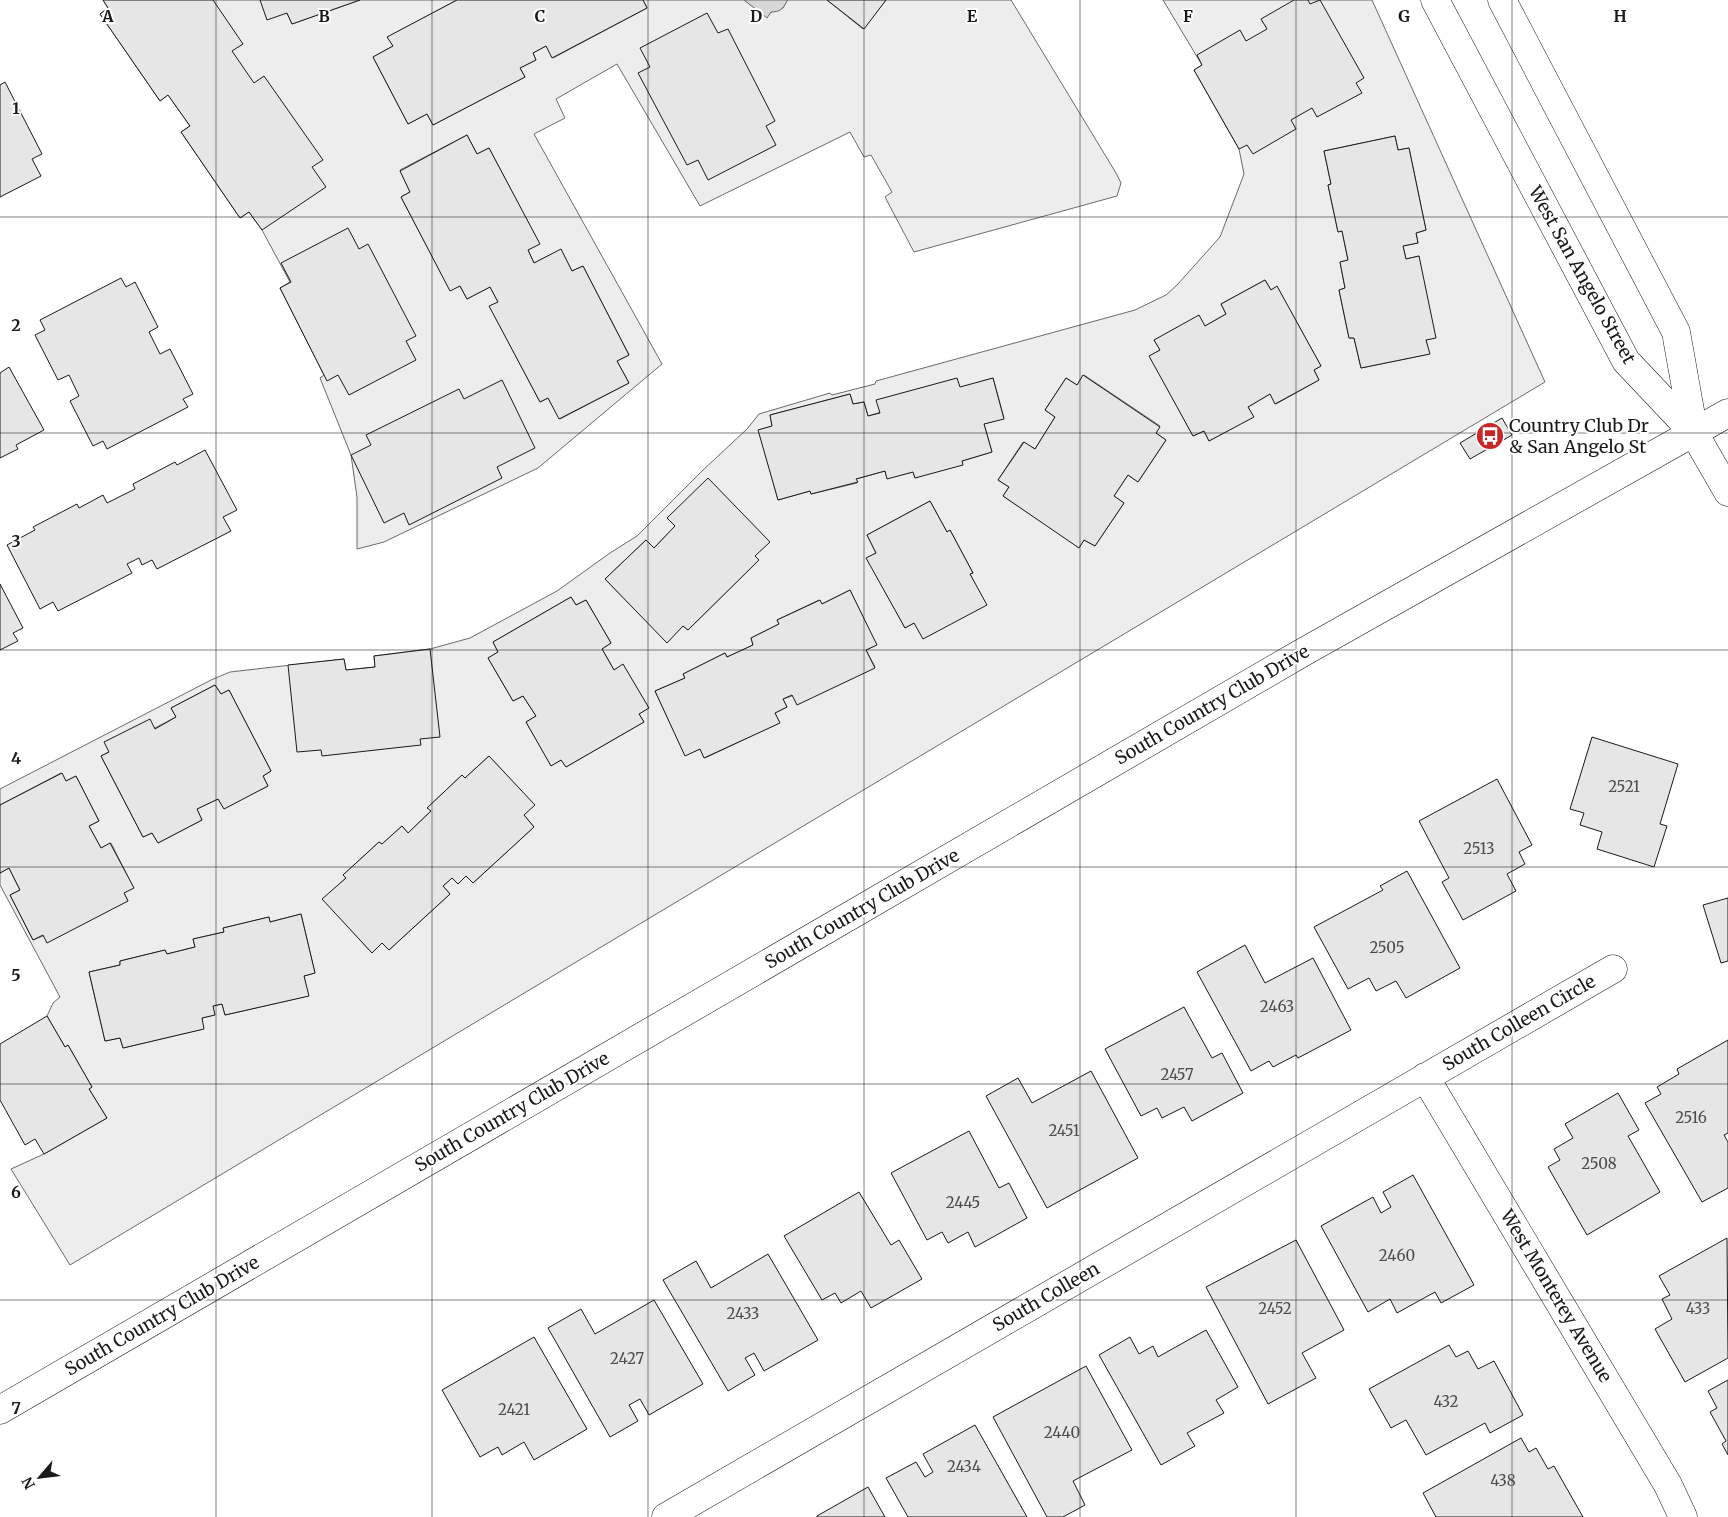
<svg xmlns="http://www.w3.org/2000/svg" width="1728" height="1517" viewBox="0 0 1728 1517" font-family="Merriweather,serif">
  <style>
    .built { fill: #ededed; stroke: #6a6a6a; fill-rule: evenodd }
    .water { fill: #d7d7d7; stroke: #6a6a6a }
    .building { fill: #e6e6e6; stroke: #1a1a1a }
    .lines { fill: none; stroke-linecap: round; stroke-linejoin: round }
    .street-casing { stroke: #1a1a1a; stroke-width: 29 }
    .secondary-casing { stroke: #1a1a1a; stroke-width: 29 }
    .primary-casing { stroke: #1a1a1a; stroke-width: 29 }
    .street { stroke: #fff; stroke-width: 28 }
    .secondary { stroke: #fff; stroke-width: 28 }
    .primary { stroke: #fff; stroke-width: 28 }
    .grid { fill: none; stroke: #1a1a1a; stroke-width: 1; stroke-opacity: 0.55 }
    .labels { text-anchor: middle; stroke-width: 4; stroke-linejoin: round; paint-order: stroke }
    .number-label { font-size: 15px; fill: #4d4d4d }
    .street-label { font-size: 18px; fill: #1a1a1a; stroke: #fff }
    .poi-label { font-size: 18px; fill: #1a1a1a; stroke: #fff; text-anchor: start }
    .grid-label { font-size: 16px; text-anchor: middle; font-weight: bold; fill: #1a1a1a; stroke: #fff; stroke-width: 4; stroke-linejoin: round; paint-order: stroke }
  </style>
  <rect width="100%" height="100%" fill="#fff"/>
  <path class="built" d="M103 0H260L287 13 292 24 360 0H457L388 37 393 46 373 57 408 124 427 114 433 125 525 77 520 68 536 60 533 53 546 46 553 58 647 8 643 0H744L767 17 771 12 783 8 787 0H827L863 29 886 0H1011L1116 173 1121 183 1117 196 914 252 885 197 892 192 871 155 864 157 850 132 700 206 617 64 556 99 565 118 534 134 662 364 538 468 384 542 357 549V497L351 455 320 378 324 375 280 288 290 282 262 230 249 212 240 218 181 132 190 126 168 95 160 101 100 14 108 8ZM467 135 477 154 489 148 539 243 528 250 534 263 561 250 572 271 583 266 629 355 617 361 629 383 560 419 548 398 540 402 490 307 498 302 490 287 467 299 460 286 450 290 401 197 410 192 400 170Z
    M1163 0H1372L1545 382 70 1265 11 1169 44 1154 107 1118 89 1089 92 1087 68 1045 65 1047 47 1016 53 1003 60 997 0 885V873L9 868 20 890 10 895 33 940 128 901 124 893 133 887 111 843 101 848 89 826 99 821 76 776 66 781 61 773 0 805V789L211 680 230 672 344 659 346 670 375 667 374 656 430 649 470 638 557 591 610 553 637 536 702 471 747 429 759 414 830 393 832 395 875 384 876 381 1135 310 1166 295 1177 285 1220 237 1244 174 1239 149 1194 70 1202 65ZM1395 136 1398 150 1409 148 1426 230 1416 233 1418 243 1403 246 1406 259 1419 256 1426 340 1429 354 1361 368 1354 338H1349L1339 290 1345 288 1340 262 1348 260 1342 231 1338 232 1328 185 1331 184 1324 151ZM1265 280 1271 290 1277 287 1321 366 1314 370 1319 380 1276 404 1270 394 1248 407 1253 417 1209 441 1204 431 1193 436 1150 356 1160 350 1154 340 1205 326 1226 314 1221 304ZM1084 375 1160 426 1156 433 1166 440 1138 482 1128 475 1114 496 1124 503 1095 546 1084 540 1079 547 1003 496 1009 487 998 480 1023 442 1035 449 1055 417 1045 410 1066 378 1077 385ZM993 378 1004 418 984 424 992 452 962 461 915 478 913 472 887 478 885 471 856 479 857 483 811 494 810 491 778 500 759 430 772 426 770 415 850 394 853 404 864 402 868 416ZM930 501 947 532 950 530 973 573 970 574 986 605 914 623 905 628 867 558 876 553 867 535ZM675 526 755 556 759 560 688 630 683 626 667 642 605 579 646 540 654 548ZM850 590 876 645 866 650 875 667 783 699 787 707 775 713 779 723 705 758 700 749 685 755 655 691 685 678 683 674 725 653 727 657 753 645 751 638 779 624 777 620 819 600 822 604ZM571 597 576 605 586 600 611 643 602 649 614 670 623 665 648 708 639 714 644 722 566 767 561 760 551 765 526 722 536 716 523 696 513 701 488 658 498 652 493 642ZM215 685 221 694 229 690 271 771 263 776 268 786 224 808 218 799 197 809 202 820 158 843 152 833 143 837 101 756 176 717 171 708ZM489 756 534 805 524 815 534 827 473 883 466 876 458 883 452 878 443 886 450 894 389 950 382 943 371 952 323 899 346 878 343 875 379 842 382 844 402 826 408 833 431 811 428 807 462 775 465 778ZM301 914 315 973 304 976 308 996 225 1015 222 1004 213 1006 214 1015 202 1018 203 1029 123 1048 120 1038 105 1041 89 972 120 965V961L165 950 167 954 195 947 193 939 224 932 223 928 269 917 270 922Z"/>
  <path class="water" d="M744 0H787V1C783 9 780 12 771 12L767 18Z"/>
  <path class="building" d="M103 0H213L243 44 232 51 254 83 264 76 323 160 312 167 326 187 262 230 249 212 240 218 181 132 190 126 168 95 160 101 100 14 108 8Z
    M260 0H360L292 24 287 13 267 20Z
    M457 0H643L647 8 552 58 546 46 533 53 536 60 520 68 525 77 433 125 427 114 408 124 373 57 393 46 387 37Z
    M827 0H886L864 29Z
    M1294 0H1308L1310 4 1320 0 1364 78 1356 83 1362 93 1317 117 1312 108 1291 120 1296 129 1253 154 1247 145 1239 149 1194 70 1202 65 1197 55 1240 30 1246 41 1267 29 1261 19Z
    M707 13 718 33 728 29 775 121 766 126 776 145 708 180 698 160 687 165 638 73 650 67 640 48Z
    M5 82 42 154 32 159 41 176 0 197V85Z
    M467 135 477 154 489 148 540 244 528 250 534 263 561 249 572 271 583 266 629 355 617 361 629 383 559 419 548 398 540 402 489 306 498 302 490 287 467 299 460 286 450 291 401 197 410 192 400 171Z
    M1395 136 1398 150 1409 148 1426 230 1416 233 1418 243 1403 246 1406 259 1419 256 1436 338 1426 340 1430 354 1361 368 1354 338H1349L1339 290 1345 288 1340 262 1348 260 1342 231 1338 232 1328 185 1331 184 1324 151Z
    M348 228 359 249 368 244 416 336 406 341 416 360 349 395 338 375 327 381 280 288 291 282 281 263Z
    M121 278 126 287 135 282 158 327 149 332 160 354 170 349 193 394 183 399 188 407 107 449 103 441 93 446 70 401 79 396 69 375 58 380 35 335 45 330 40 320Z
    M1265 280 1271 290 1277 286 1321 366 1314 370 1319 380 1275 404 1270 394 1248 407 1254 417 1209 441 1204 431 1193 436 1149 356 1160 350 1154 340 1199 315 1205 326 1226 314 1221 304Z
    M9 367 44 430 16 445 18 449 0 458V373Z
    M1083 375 1160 427 1156 433 1166 440 1138 482 1128 475 1114 496 1124 503 1095 546 1084 540 1079 548 1003 496 1009 487 998 480 1024 442 1035 449 1055 417 1045 410 1066 378 1077 385Z
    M957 378 960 387 993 378 1004 419 984 424 992 452 962 461 963 465 915 478 913 472 887 479 885 471 856 479 858 482 811 494 810 491 778 500 758 430 772 426 770 415 850 394 853 404 864 402 868 416 880 413 876 400Z
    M502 380 535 448 497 467 502 478 409 525 404 513 384 523 351 455 371 445 366 435 459 389 464 399Z
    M1502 418 1512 435 1470 459 1460 443Z
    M205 450 237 510 223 517 231 531 157 569 152 560 142 565 139 558 127 564 132 573 58 611 53 602 40 609 7 545 35 530 33 527 77 504 79 508 103 495 107 503 135 489 133 484 175 462 177 465Z
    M708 478 770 542 755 556 759 560 688 630 683 626 667 643 605 579 646 540 654 548 675 526 667 518Z
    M930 501 947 532 950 530 973 573 970 574 987 605 923 639 914 623 905 628 866 558 876 553 867 535Z
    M0 584 23 628 13 633 18 641 0 650Z
    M850 590 877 645 866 650 875 668 797 705 792 695 783 699 787 707 775 713 780 723 704 758 700 749 685 756 655 691 685 678 683 674 725 653 727 657 753 645 751 638 779 624 777 620 820 600 822 604Z
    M571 597 576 605 586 600 611 643 602 649 614 670 623 664 649 708 639 714 644 722 566 767 561 760 551 766 526 722 536 716 523 696 513 701 488 658 498 652 493 642Z
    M430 649 440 737 420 739 421 745 322 756 321 750 297 752 288 665 344 659 346 670 375 667 374 656Z
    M215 685 221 694 229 690 271 771 263 776 268 786 224 809 218 799 197 809 202 820 158 843 152 833 143 837 101 756 109 752 104 742 150 719 155 729 176 717 171 708Z
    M1592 737 1678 764 1660 824 1667 826 1654 867 1597 849 1602 832 1580 825 1584 813 1570 809Z
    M489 756 535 805 524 815 534 827 473 883 466 876 458 884 452 878 443 886 450 894 389 950 382 943 372 953 322 899 346 878 343 875 379 842 382 844 402 826 408 833 431 811 427 808 462 775 465 778Z
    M62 773 66 781 76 776 99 821 89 826 101 848 110 843 134 888 124 893 128 901 47 943 43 935 33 940 10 895 20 890 9 868 0 873V805Z
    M1497 779 1532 845 1519 852 1525 864 1507 874 1516 891 1463 920 1442 882 1449 878 1419 821Z
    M1407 871 1460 968 1406 998 1396 981 1376 991 1369 978 1348 989 1314 927 1383 890 1380 886Z
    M1728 898V961L1721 963 1703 905Z
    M301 914 315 973 304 976 309 996 225 1015 222 1004 213 1006 215 1015 202 1018 204 1029 123 1048 120 1038 105 1041 89 972 120 965V961L165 950 167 954 195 947 193 939 224 932 223 928 269 917 270 922Z
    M1245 945 1265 983 1313 958 1351 1030 1298 1058 1296 1055 1273 1067 1269 1061 1251 1071 1197 972Z
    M1184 1007 1212 1058 1222 1053 1243 1093 1192 1121 1184 1107 1162 1118 1157 1108 1141 1116 1105 1049Z
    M47 1016 65 1047 68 1045 92 1087 89 1089 107 1118 44 1154 35 1139 25 1145 0 1100V1044Z
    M1728 1040V1133L1724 1135 1728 1142V1188L1702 1202 1645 1103 1661 1094 1657 1087 1679 1074 1677 1069Z
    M1091 1071 1138 1158 1047 1208 986 1096 1018 1078 1032 1103Z
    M1618 1093 1639 1130 1628 1136 1660 1192 1587 1235 1548 1167 1560 1160 1554 1149 1573 1138 1565 1124Z
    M969 1131 999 1188 1009 1183 1027 1218 975 1247 968 1232 948 1243 942 1232 927 1240 891 1173Z
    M1413 1175 1474 1285 1441 1303 1435 1292 1397 1313 1390 1299 1368 1312 1321 1226 1373 1197 1381 1213 1391 1207 1383 1192Z
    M859 1192 891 1245 899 1240 922 1279 871 1308 861 1291 841 1303 835 1293 822 1300 784 1236Z
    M1727 1238 1728 1358 1685 1382 1655 1329 1672 1319 1662 1299 1670 1295 1659 1276Z
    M1296 1240 1344 1330 1302 1353 1316 1378 1268 1404 1206 1287Z
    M768 1254 818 1340 764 1371 754 1353 745 1358 755 1375 728 1391 663 1280 696 1261 711 1288Z
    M654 1300 703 1384 649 1415 640 1399 629 1405 638 1421 610 1437 548 1328 581 1309 595 1334Z
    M1206 1330 1238 1387 1216 1400 1224 1413 1187 1433 1195 1446 1161 1465 1099 1355 1130 1337 1139 1354 1153 1346 1158 1357Z
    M534 1337 587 1429 534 1460 524 1442 502 1455 498 1447 480 1457 442 1390Z
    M1449 1345 1456 1357 1468 1351 1478 1369 1494 1361 1523 1415 1490 1433 1485 1423 1426 1455 1406 1420 1391 1428 1369 1389Z
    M1086 1366 1132 1450 1073 1481 1085 1505 1063 1517H1047L993 1417Z
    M1728 1380V1455L1722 1444 1726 1441 1710 1412 1717 1408 1708 1391Z
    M975 1425 1027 1517H908L886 1478 916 1462 925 1477 933 1472 923 1454Z
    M1521 1438 1529 1452 1536 1448 1548 1469 1554 1466 1583 1517H1436L1423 1493Z
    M868 1487 885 1517H817V1516Z"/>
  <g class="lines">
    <defs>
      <path id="street" d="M1694 433 1728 492
        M1425 1077 1668 1485 1683 1517
        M666 1517 1613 969"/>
      <path id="secondary" d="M1435 0 1626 361 1694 433
        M1502 0 1676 332 1694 433"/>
      <path id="primary" d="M0 1410 1300 654 1728 413"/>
    </defs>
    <use href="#street" class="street-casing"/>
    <use href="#secondary" class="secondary-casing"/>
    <use href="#primary" class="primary-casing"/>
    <use href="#street" class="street"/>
    <use href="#secondary" class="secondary"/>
    <use href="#primary" class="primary"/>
  </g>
  <path class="grid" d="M216 0V1517M432 0V1517M648 0V1517M864 0V1517M1080 0V1517M1296 0V1517M1512 0V1517M0 217H1728M0 433H1728M0 650H1728M0 867H1728M0 1084H1728M0 1300H1728"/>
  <defs>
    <symbol id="bus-disc" viewBox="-11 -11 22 22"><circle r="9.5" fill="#c62828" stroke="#fff"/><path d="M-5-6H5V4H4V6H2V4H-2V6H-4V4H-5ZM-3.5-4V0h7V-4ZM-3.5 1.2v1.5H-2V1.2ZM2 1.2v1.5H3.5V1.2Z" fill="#fff"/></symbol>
  </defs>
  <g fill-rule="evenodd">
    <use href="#bus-disc" x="1474" y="420" width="32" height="32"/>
  </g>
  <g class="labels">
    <g class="number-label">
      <text x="1624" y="792">2521</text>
      <text x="1479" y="854">2513</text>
      <text x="1387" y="953">2505</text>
      <text x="1277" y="1012">2463</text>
      <text x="1177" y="1080">2457</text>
      <text x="1691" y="1123">2516</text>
      <text x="1064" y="1136">2451</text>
      <text x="1599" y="1169">2508</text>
      <text x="963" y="1208">2445</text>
      <text x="1397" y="1261">2460</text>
      <text x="1275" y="1314">2452</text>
      <text x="1698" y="1314">433</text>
      <text x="743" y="1319">2433</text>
      <text x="627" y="1364">2427</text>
      <text x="1446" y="1407">432</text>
      <text x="514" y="1415">2421</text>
      <text x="1062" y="1438">2440</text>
      <text x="964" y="1472">2434</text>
      <text x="1503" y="1486">438</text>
    </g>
    <g class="street-label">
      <text transform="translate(1582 275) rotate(61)" y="6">West San Angelo Street</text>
      <text transform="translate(1212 705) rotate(-30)" y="6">South Country Club Drive</text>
      <text transform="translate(862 909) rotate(-30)" y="6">South Country Club Drive</text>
      <text transform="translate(1519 1023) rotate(-30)" y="6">South Colleen Circle</text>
      <text transform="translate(512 1112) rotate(-30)" y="6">South Country Club Drive</text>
      <text transform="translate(1556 1296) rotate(59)" y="6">West Monterey Avenue</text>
      <text transform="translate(1046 1297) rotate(-30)" y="6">South Colleen</text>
      <text transform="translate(162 1316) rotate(-30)" y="6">South Country Club Drive</text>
    </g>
    <g class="poi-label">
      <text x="1509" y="432">Country Club Dr<tspan x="1509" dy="21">&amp; San Angelo St</tspan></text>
    </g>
  </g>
  <g class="grid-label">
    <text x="108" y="22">A</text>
    <text x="324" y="22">B</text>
    <text x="540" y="22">C</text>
    <text x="756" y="22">D</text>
    <text x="972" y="22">E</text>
    <text x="1188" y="22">F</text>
    <text x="1404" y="22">G</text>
    <text x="1620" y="22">H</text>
    <text x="16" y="114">1</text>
    <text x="16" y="331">2</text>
    <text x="16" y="547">3</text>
    <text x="16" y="764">4</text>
    <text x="16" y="981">5</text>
    <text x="16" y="1198">6</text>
    <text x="16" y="1414">7</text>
  </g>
  <g transform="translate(40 1477) rotate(242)" stroke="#ffffff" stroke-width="4" paint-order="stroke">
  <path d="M0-4L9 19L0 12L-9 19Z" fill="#1a1a1a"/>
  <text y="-8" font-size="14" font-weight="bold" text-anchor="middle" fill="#1a1a1a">N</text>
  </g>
</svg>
